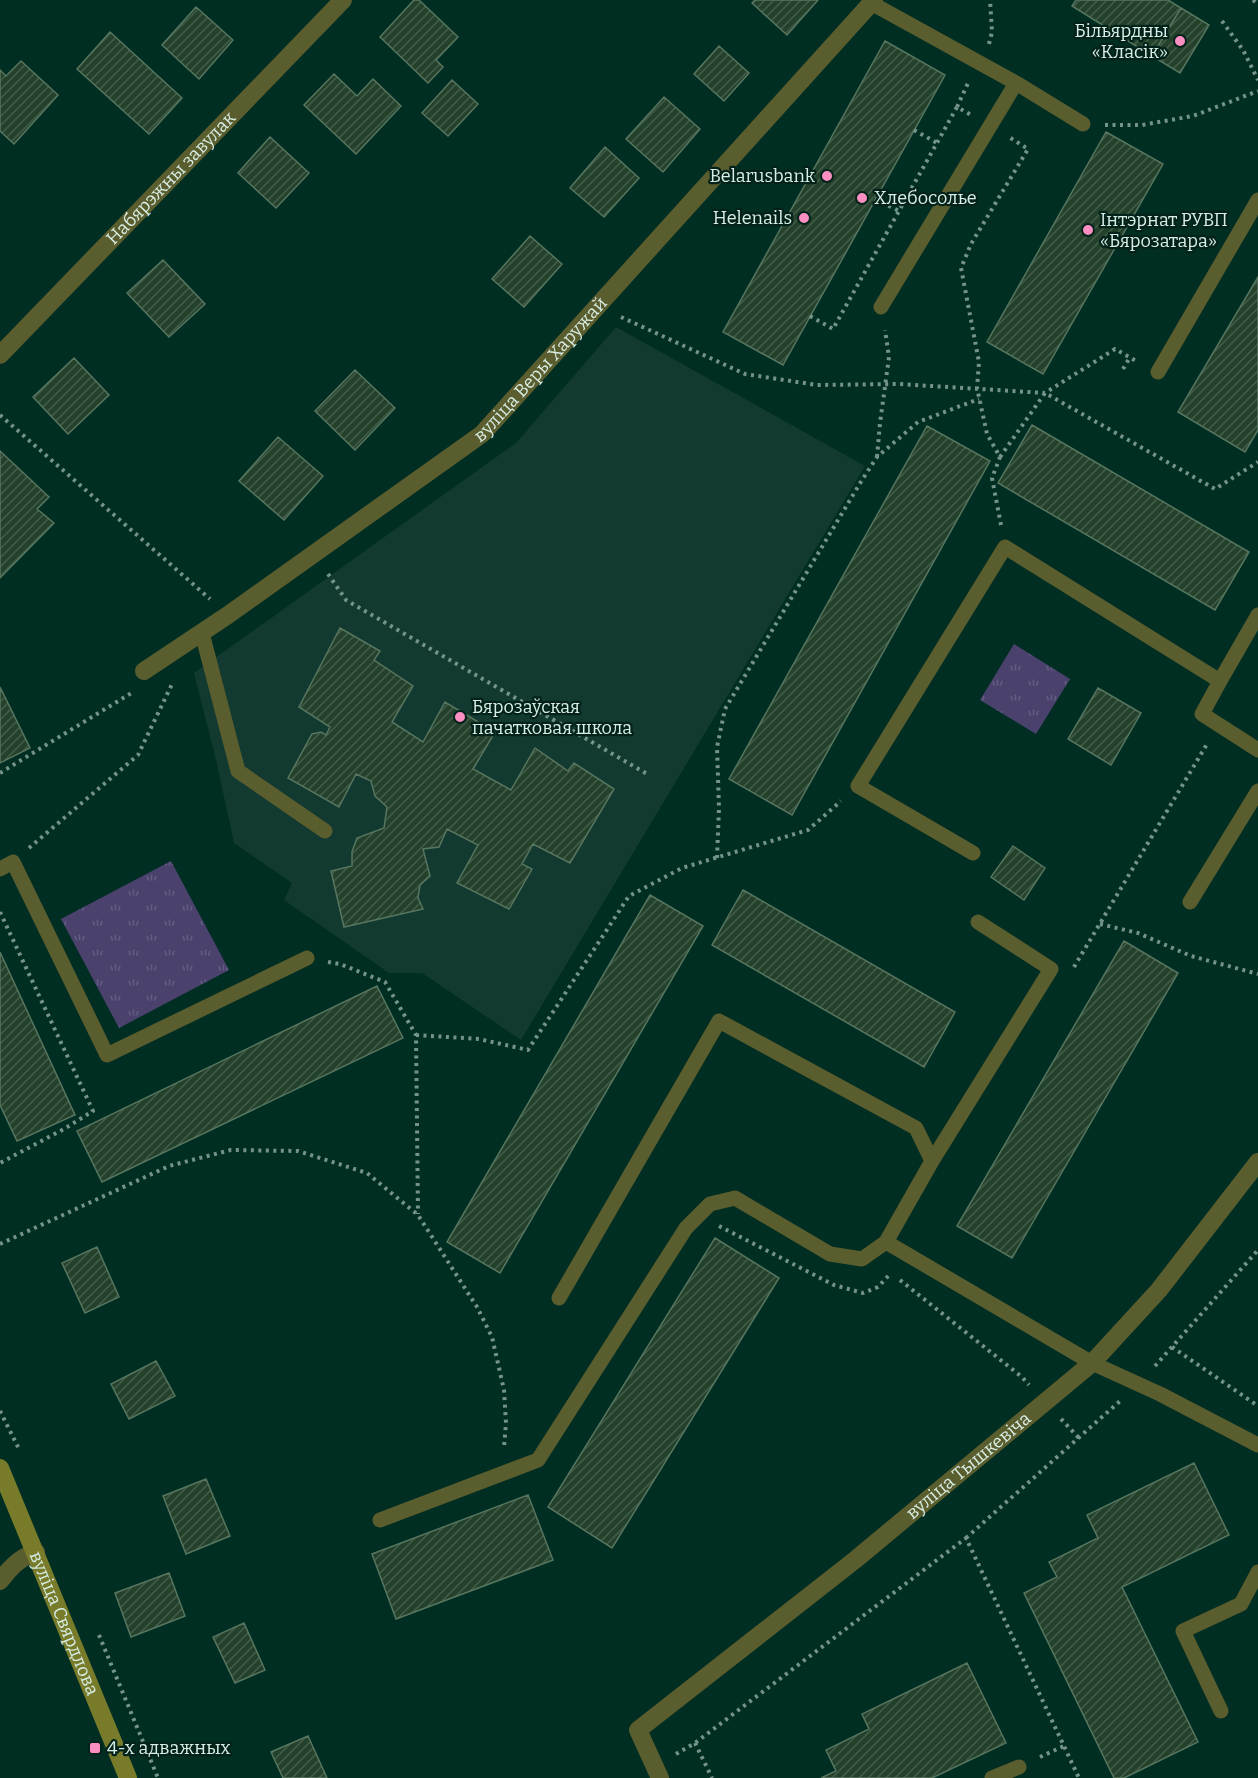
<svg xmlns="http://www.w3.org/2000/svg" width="1258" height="1778" viewBox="0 0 1258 1778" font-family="Bitter,serif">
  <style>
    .built { fill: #123a30 }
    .park { fill: url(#park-tufts) }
    .building { fill: url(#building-hatch); stroke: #57765f; stroke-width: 1.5 }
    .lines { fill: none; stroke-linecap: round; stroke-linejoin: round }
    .path { stroke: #74948b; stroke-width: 4; stroke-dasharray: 3 4.5; stroke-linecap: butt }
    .lane { stroke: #5a5d2d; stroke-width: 15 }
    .street { stroke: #5a5d2d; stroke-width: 18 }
    .secondary { stroke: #787c2a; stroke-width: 18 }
    .poi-dot { fill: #fc8fc1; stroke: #03221a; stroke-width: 2 }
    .labels { text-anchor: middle; stroke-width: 4.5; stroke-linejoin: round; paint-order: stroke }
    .poi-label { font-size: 18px; fill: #d7ede5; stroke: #03221a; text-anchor: start }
    .street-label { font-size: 18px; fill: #d7ede5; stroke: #03221a }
  </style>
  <defs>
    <pattern id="park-tufts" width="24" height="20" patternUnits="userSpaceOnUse" patternTransform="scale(1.5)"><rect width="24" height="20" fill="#4a416d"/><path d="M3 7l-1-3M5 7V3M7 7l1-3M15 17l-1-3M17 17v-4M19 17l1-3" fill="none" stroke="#635d82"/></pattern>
    <pattern id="building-hatch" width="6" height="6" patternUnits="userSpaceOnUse" patternTransform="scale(1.5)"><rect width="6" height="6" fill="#24412c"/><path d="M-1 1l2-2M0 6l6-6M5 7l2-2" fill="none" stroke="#435d4a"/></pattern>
  </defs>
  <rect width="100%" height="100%" fill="#012e23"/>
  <path class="built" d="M616 327 865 466 521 1040 422 973H389L284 900 292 883 234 843 216 760 194 673 516 443Z"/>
  <path class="park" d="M1014 644 1070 679 1036 734 980 700Z
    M171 861 229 970 119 1028 61 919Z"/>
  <path class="building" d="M414 0H419L458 37 436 60 443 67 428 83 380 37Z
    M755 0H818L787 35 752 3Z
    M1076 0H1168L1181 8 1152 56 1072 6Z
    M196 7 233 40 199 79 162 45Z
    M1181 8 1209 25 1180 73 1152 56Z
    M110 32 182 98 149 134 77 69Z
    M885 41 945 75 783 365 723 332Z
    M719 46 749 73 724 101 694 74Z
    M21 61 58 95 14 144 0 131V70L6 76Z
    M334 74 357 96 373 79 401 106 356 154 304 105Z
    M452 80 478 104 448 136 422 113Z
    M664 97 700 129 663 172 626 139Z
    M1106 132 1163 164 1043 374 987 342Z
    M270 137 309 173 276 208 238 173Z
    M605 147 639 178 604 217 570 188Z
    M530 236 562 264 524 307 492 279Z
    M163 260 205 304 169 337 127 293Z
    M1258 277V430L1245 452 1178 412Z
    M74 358 109 395 68 434 33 397Z
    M355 370 395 408 355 450 315 411Z
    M1032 425 1249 552 1215 610 998 483Z
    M927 426 990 461 792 815 729 779Z
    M278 437 323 476 284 520 239 481Z
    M0 451 49 497 37 509 54 523 0 578Z
    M340 628 380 651 374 660 413 686 392 722 423 742 445 702 495 732 473 769 511 790 535 748 568 771 574 763 614 789 570 863 533 844 522 864 532 869 509 909 457 883 478 845 447 829 439 847 423 849 430 876 420 885 418 898 423 909 344 927 331 871 352 866V852L357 838 384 828 387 807 375 796 371 781 356 774 339 807 288 778 312 734 321 732 326 735 330 727 299 707Z
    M0 687 30 748 0 763Z
    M1098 688 1141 713 1111 765 1068 739Z
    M1013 846 1045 868 1024 900 991 877Z
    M743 890 955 1012 924 1067 712 945Z
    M650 895 703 926 500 1273 447 1242Z
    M1124 941 1178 973 1012 1258 957 1226Z
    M0 952 75 1115 17 1141 0 1105Z
    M377 986 403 1038 102 1182 77 1131Z
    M715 1238 779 1278 612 1548 548 1507Z
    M97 1247 119 1297 85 1313 62 1263Z
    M156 1361 175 1396 129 1419 111 1384Z
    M1194 1463 1229 1535 1122 1587 1198 1742 1124 1778H1114L1024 1593 1057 1577 1049 1562 1098 1538 1087 1515Z
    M206 1479 230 1536 186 1554 163 1496Z
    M528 1495 553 1560 396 1619 372 1554Z
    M169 1573 185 1616 131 1637 115 1593Z
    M244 1623 265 1670 235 1683 213 1637Z
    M967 1663 1006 1743 932 1778H821L836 1771 826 1750 869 1729 862 1714Z
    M308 1736 327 1778H283L271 1752Z"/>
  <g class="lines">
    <path class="path" d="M1253 0 1258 4
      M1222 21 1243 50 1258 80
      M989 44 992 32 990 0
      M957 107 968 83
      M1105 125H1142L1193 116 1258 91
      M914 130 937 143
      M875 199 899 211
      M810 316 833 329 957 107 971 115
      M621 317 745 374 817 385 899 384 1045 393 1115 349 1138 362
      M1123 369 1130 357
      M0 415 210 599
      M877 457 880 423 889 357 885 330
      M1000 457 1045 393 1215 489 1258 462
      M1001 525 992 478 1000 457 987 434 977 388 979 362 961 268 971 244 1028 149 1009 137
      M328 574 346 600 647 774
      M0 773 133 692
      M29 848 138 755 173 682
      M717 858 719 808 717 747 725 709 862 480 877 457 918 422 979 399
      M0 912 93 1111 64 1129 0 1163
      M1100 924 1138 933 1191 956 1258 974
      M328 962 340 964 385 982 416 1035 418 1214
      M1074 967 1207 744
      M416 1035 479 1039 528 1050 629 896 682 868 808 830 841 801
      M719 1226 834 1285 863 1293 878 1287 891 1273
      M0 1244 169 1166 231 1150 298 1151 367 1173 418 1215 477 1307 492 1337 504 1390 506 1423 504 1447
      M900 1280 1022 1377 1029 1385
      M1172 1347 1258 1406
      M1155 1366 1258 1250
      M0 1411 20 1451
      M1061 1419 1079 1438
      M966 1538 1120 1401
      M99 1635 158 1778
      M695 1743 712 1778
      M676 1754 695 1743 966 1538 1079 1778
      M1040 1757 1064 1746"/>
    <path class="lane" d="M871 3 1016 83 881 307
      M1016 83 1083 124
      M1158 372 1258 200
      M202 633 238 771 325 831
      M1220 681 1258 615
      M973 853 858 786 1005 547 1220 681 1202 714 1258 750
      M0 869 13 862 107 1055 307 958
      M1190 902 1258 791
      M932 1161 1051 969 978 922
      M559 1298 719 1021 916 1128 932 1161 886 1242
      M380 1520 538 1460 686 1228 710 1204 735 1198 830 1254 862 1259 886 1242 1092 1363 1160 1394 1258 1445
      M1221 1711 1183 1631 1241 1604 1258 1572
      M992 1778 1019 1767"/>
    <g class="street">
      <path id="s1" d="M0 355 343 0"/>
      <path id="s2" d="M144 671 228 615 482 434 874 0"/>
      <path d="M0 1581C11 1567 19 1558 36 1552"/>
      <path id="s3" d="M660 1778 638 1730 855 1560 1092 1363 1159 1290 1258 1162"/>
    </g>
    <path class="secondary" id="s4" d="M0 1468 128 1778"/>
  </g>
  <g class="poi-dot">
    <circle cx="1180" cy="41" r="6"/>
    <circle cx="827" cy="176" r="6"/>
    <circle cx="862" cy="198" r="6"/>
    <circle cx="804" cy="218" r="6"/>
    <circle cx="1088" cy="230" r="6"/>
    <circle cx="460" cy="717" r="6"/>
    <rect x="89" y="1742" width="12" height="12" rx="3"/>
  </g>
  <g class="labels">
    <g class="poi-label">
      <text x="1168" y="37" text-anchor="end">Більярдны<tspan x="1168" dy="21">«Класік»</tspan></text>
      <text x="815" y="182" text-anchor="end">Belarusbank</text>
      <text x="874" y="204">Хлебосолье</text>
      <text x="792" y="224" text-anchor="end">Helenails</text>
      <text x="1100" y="226">Інтэрнат РУВП<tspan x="1100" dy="21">«Бярозатара»</tspan></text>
      <text x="472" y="713">Бярозаўская<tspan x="472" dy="21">пачатковая школа</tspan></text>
      <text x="107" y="1754">4-х адважных</text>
    </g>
    <g class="street-label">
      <text dy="6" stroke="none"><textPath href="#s1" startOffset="246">Набярэжны завулак</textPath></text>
      <text dy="6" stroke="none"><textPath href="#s2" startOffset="500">вуліца Веры Харужай</textPath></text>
      <text dy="6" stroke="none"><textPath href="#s3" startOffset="476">вуліца Тышкевіча</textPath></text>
      <text dy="6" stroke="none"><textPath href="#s4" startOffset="168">вуліца Свярдлова</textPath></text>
    </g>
  </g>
</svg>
